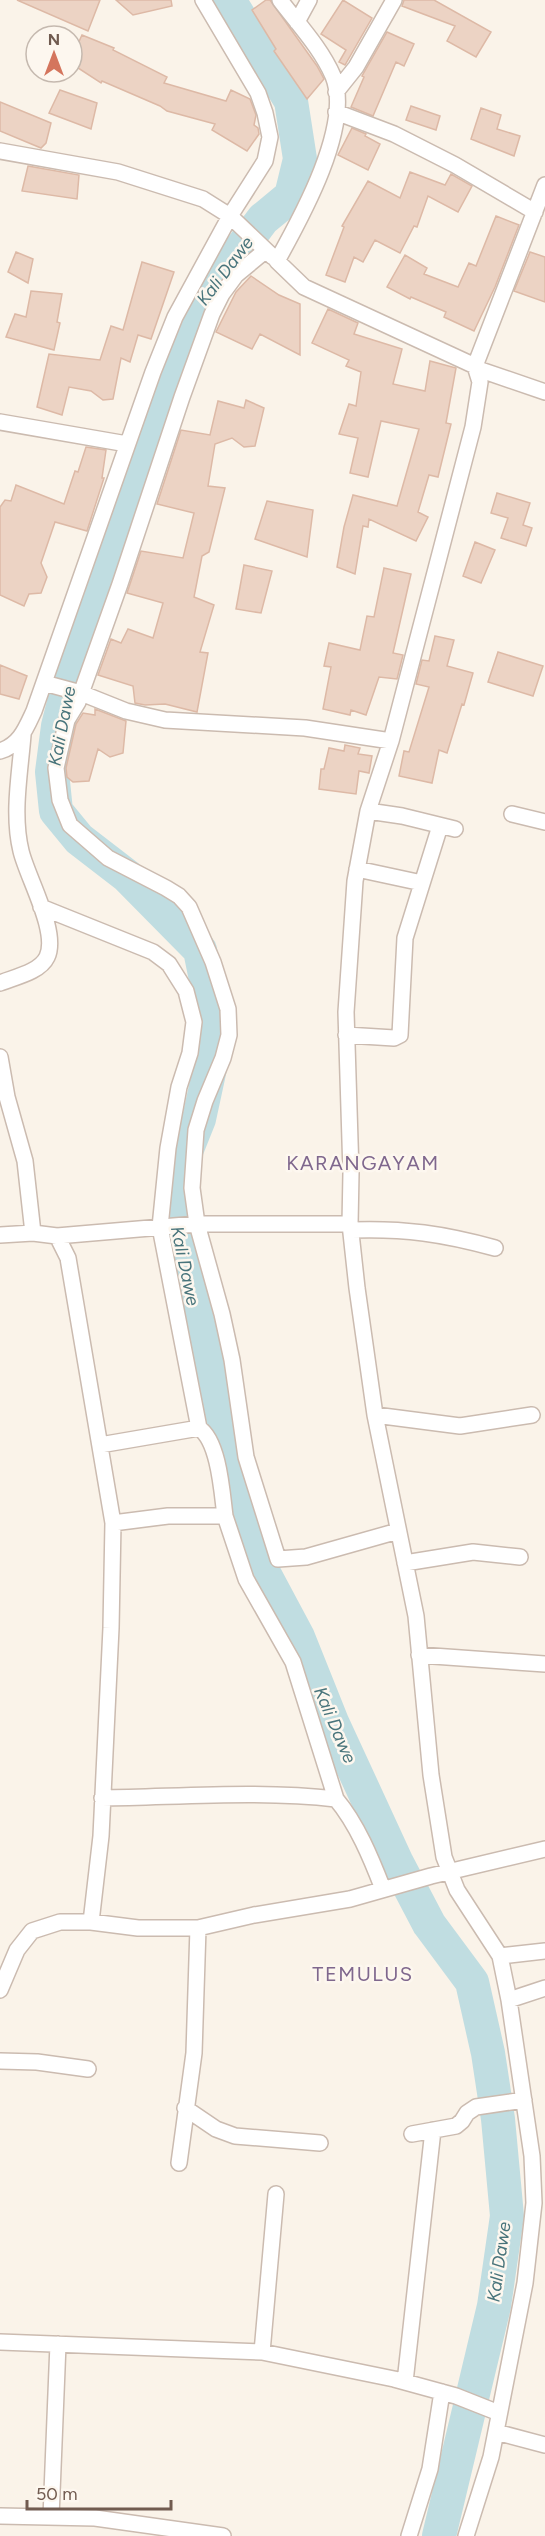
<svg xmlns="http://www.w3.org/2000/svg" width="545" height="2536" viewBox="0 0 545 2536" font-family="Figtree,sans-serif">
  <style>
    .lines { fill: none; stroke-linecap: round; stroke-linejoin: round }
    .river { stroke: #c0dde1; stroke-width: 34 }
    .building { fill: #ecd3c4; stroke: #ddb9a6; stroke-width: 1.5 }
    .minor-casing { stroke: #cbbbb0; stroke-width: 18 }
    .minor { stroke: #fff; stroke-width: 15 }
    .labels { text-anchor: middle; stroke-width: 5; stroke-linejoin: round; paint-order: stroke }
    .water-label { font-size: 18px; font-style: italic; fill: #48747b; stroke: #fdf7ef }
    .quarter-label { font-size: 20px; letter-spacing: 1.5px; fill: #7f678d; stroke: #fdf7ef }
  </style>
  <rect width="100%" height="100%" fill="#faf3e9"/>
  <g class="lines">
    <path class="river" d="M229 0 291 101 300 159 291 196 263 219 195 310 169 375 97 605 70 679 58 726 52 772 56 811 79 839 127 876 200 950 210 999 215 1045 199 1119 177 1174 174 1230 212 1378 234 1491 259 1564 298 1637 332 1722 397 1863 429 1924 472 1982 488 2053 498 2119 507 2216 494 2306 439 2536"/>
  </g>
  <path class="building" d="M17 0H100L88 31Z
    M116 0H171L172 6 133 15Z
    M266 0H270L317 66 324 79 307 99 274 51 276 49 252 10Z
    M343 0 372 18 345 65 339 62 346 50 321 34Z
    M404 0H434L491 32 476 57 447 41 455 26 402 6Z
    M387 32 414 44 404 66 396 62 373 116 351 107 364 77 362 76Z
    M82 35 114 48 113 50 167 77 164 83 226 101 231 90 250 99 256 115 254 125 258 128 259 134 247 151 212 130 215 124 167 111 160 106 102 81 101 83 72 64V57Z
    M60 90 97 103 91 129 49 113Z
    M0 102 51 123 46 143 41 148 0 131Z
    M411 106 440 116 436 130 406 120Z
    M481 108 501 115 497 129 520 136 514 156 471 139Z
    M352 128 366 134 365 136 380 144 368 170 338 155Z
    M28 166 79 175 77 199 22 191Z
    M410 172 445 185 451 174 472 186 458 212 428 196 417 227 414 226 400 253 375 240 363 262 354 257 345 282 326 275 344 227 342 226 368 181 400 198Z
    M496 216 519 225 495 287 474 331 444 317 446 312 411 297 410 299 387 287 405 255 427 268 424 274 458 287 469 263 476 266Z
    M16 252 33 259 28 283 8 272Z
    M530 252 545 257V302L514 291Z
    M142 262 174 272 151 339 138 335 130 362 121 358 113 399 103 400 91 391 69 387 62 415 37 407 49 354 100 360 111 326 123 330Z
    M251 276 279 295 300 304V355L260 334 252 349 216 332 236 292Z
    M31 291 62 294 57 322 60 323 54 350 6 337 15 314 26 317Z
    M328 309 358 323 354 334 402 349 393 384 425 391 430 361 456 368 446 423 451 424 438 477 429 475 418 512 428 517 416 541 369 519 368 527 363 526 355 574 337 567 344 527 353 495 397 506 419 429 381 421 368 477 350 473 358 438 339 434 349 404 356 406 361 372 346 366 349 360 312 343Z
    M246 400 264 408 255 446 244 447 232 438 215 444 208 486 225 488 209 552 202 556 194 597 214 605 200 652 208 653 197 712 165 704 145 705 135 703 133 686 98 675 111 639 121 643 128 629 153 638 163 603 127 593 141 551 183 558 194 513 157 504 181 430 210 435 218 401 244 408Z
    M86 447 106 450 102 478H104L87 531 55 522 41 563 47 577 41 593 29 594 24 606 0 595V507L5 500 11 501 16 485 64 504 75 471 78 472Z
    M497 493 530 503 523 525 532 528 526 546 501 538 508 518 491 513Z
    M267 501 313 510 307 557 255 539Z
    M475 542 495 550 481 583 463 576Z
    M244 565 272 571 261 613 236 609Z
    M384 568 411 574 393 653 403 655 397 679 379 677 366 715 351 710 350 715 323 709 331 667 324 666 329 643 360 650 367 616 374 617Z
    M435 636 454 640 447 666 473 673 464 705 462 704 447 753 439 750 432 783 399 776 404 751 409 752 429 687 416 684 422 660 429 661Z
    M498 652 543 666 533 696 488 682Z
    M0 665 27 676 19 699 0 694Z
    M95 709 126 721 123 753 110 757 98 749 89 781 73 782 67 777 66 768 76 724 83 713 95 715Z
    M345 745 360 748 358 754 372 756 369 773 359 771 356 794 319 789 321 769H324L329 748 344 751Z"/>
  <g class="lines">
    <defs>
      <path id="minor" d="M280 0C298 24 321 48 333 76 353 125 301 218 277 261L304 287 475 366 480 382 473 427 391 741 368 811 355 881 346 1012 351 1173 350 1224 357 1288 375 1415 416 1616 431 1775 444 1857 457 1890 500 1956 509 2000 532 2156 534 2203 525 2283 491 2457 466 2536
        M297 22 309 0
        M336 92 356 67 394 0
        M336 112 394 134 455 165 535 212
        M0 151 118 172 203 199 230 216 265 161 270 137 265 113 258 93 203 0
        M265 251 236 275 222 294 212 314 182 397 120 584 78 702 67 720 56 768 60 800 70 825 108 858 166 888 179 896 189 907 213 962 228 1009 229 1035 223 1058 205 1101 196 1130 192 1188 197 1224 222 1314 232 1360 246 1457 278 1559 306 1557 398 1531
        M475 366 545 185
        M478 369 545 392
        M0 422 127 444
        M44 683 81 693 126 711 165 720 305 728 391 741
        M0 751C20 745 26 728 34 711L153 372 175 317 230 216 273 257
        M368 811 402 816 455 829
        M512 814 545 822
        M357 869 422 883
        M41 907 153 952 169 964 186 991 194 1022 190 1053 179 1087 168 1148 160 1227 199 1428
        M0 983C15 977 40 972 47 957 59 932 27 877 21 851 12 814 20 773 23 735
        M346 1035 394 1038 400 1035 405 938 440 826
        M0 1057 7 1097 25 1161 33 1233
        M351 1230C404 1228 444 1234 495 1248
        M0 1235 33 1233 57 1236 68 1258 113 1523 111 1628 101 1836 91 1922
        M57 1236 197 1224H350
        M375 1415 460 1426 532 1415
        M100 1445 199 1428C219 1441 222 1493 225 1516
        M113 1523 168 1516H225L246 1579 293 1662 336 1799
        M405 1563 473 1552 520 1557
        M419 1655 545 1664
        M102 1798C180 1797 259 1790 336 1799 357 1824 371 1858 383 1889
        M500 1956 545 1951
        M0 1990 17 1950 32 1931 60 1922H91L138 1928H198L254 1915 350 1899 431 1876 545 1849
        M509 2000 545 1988
        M0 2061 37 2062 88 2069
        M185 2108 216 2129 235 2136 320 2143
        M412 2134 456 2126 462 2121 467 2113 476 2107 524 2100
        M179 2163 194 2053 198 1928
        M0 2342 262 2352 394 2379 456 2396 499 2413
        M262 2352 276 2194
        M405 2382 433 2130
        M496 2432 545 2445
        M0 2516 95 2518 223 2536
        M51 2517 58 2344
        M409 2536 430 2469 442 2392"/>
    </defs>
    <use href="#minor" class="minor-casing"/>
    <use href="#minor" class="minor"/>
  </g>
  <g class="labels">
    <g class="water-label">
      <text transform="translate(225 271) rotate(-53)" y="6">Kali Dawe</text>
      <text transform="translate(62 726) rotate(-79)" y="6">Kali Dawe</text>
      <text transform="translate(185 1266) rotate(78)" y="6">Kali Dawe</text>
      <text transform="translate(335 1725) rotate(67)" y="6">Kali Dawe</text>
      <text transform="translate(499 2262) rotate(-82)" y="6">Kali Dawe</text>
    </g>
    <g class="quarter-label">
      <text x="363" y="1170">KARANGAYAM</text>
      <text x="363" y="1981">TEMULUS</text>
    </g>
  </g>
  <g transform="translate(54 54)"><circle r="28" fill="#fdf7ef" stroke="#c5b9af" stroke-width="1.5"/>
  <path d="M0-4.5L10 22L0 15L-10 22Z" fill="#d4755d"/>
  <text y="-9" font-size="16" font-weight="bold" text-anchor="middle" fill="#715b50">N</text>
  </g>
  <path d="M27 2500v9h144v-9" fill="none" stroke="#715b50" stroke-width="3"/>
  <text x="36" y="2500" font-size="18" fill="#715b50" stroke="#fdf7ef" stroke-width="4.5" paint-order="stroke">50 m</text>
</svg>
